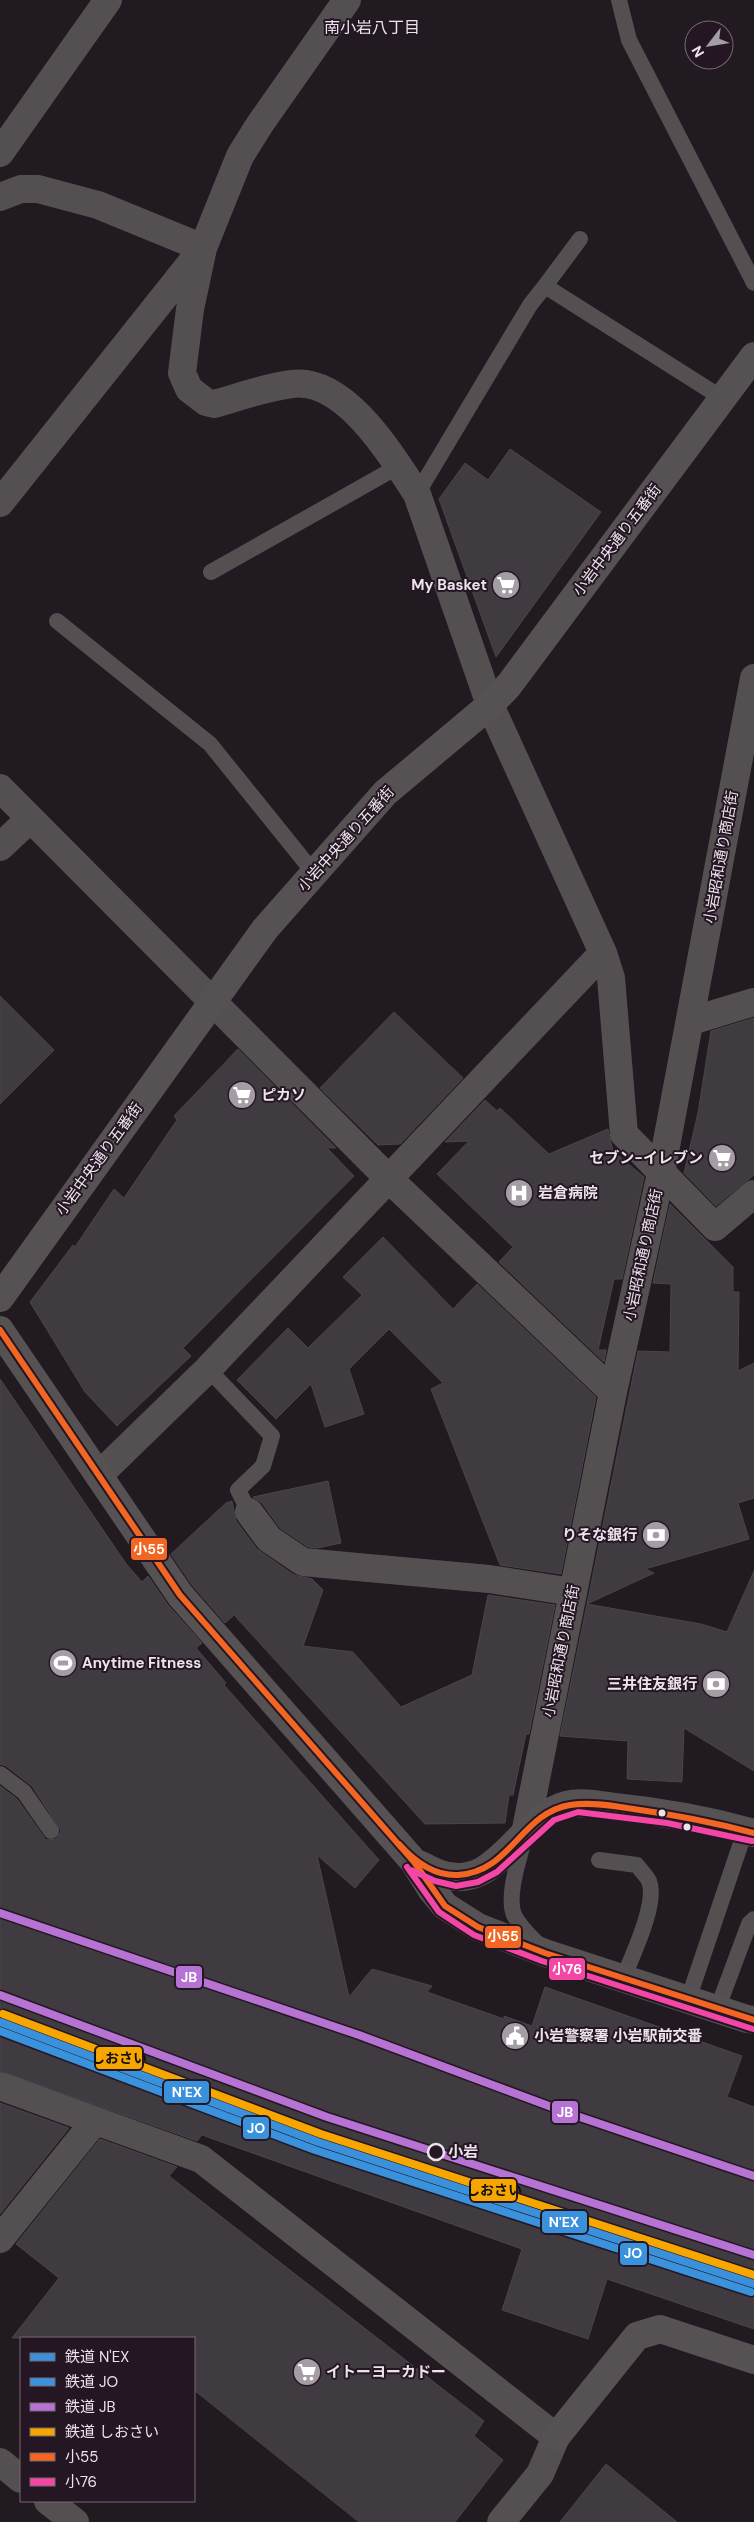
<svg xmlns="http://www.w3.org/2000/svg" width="754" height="2522" viewBox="0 0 754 2522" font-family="'DM Sans','Noto Sans JP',sans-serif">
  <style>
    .building { fill: #403b41; stroke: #49454b }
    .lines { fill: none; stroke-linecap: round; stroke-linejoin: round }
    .lane { stroke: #545052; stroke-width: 16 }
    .street { stroke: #545052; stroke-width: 28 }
    .secondary { stroke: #565254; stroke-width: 28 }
    .bus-1-casing { stroke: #241723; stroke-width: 10 }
    .bus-2-casing { stroke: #241723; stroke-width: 10 }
    .bus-1 { stroke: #f26522; stroke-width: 6 }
    .bus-2 { stroke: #f346a5; stroke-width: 6 }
    .rail-1-casing { stroke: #241723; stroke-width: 11 }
    .rail-2-casing { stroke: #241723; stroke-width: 11 }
    .rail-3-casing { stroke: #241723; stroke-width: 11 }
    .rail-4-casing { stroke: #241723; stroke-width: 11 }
    .rail-1 { stroke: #3a90db; stroke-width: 8 }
    .rail-2 { stroke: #3a91dc; stroke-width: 8 }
    .rail-3 { stroke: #b673d3; stroke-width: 8 }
    .rail-4 { stroke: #f7a600; stroke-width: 8 }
    .bus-dot { fill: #ece3ec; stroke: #241723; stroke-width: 2 }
    .stop-dot { fill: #241723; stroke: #ece3ec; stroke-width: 2.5 }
    .labels { text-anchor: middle; stroke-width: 4; stroke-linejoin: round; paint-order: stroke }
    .street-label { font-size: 15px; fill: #ece3ec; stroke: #241723 }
    .poi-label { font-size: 15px; font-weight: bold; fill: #ece3ec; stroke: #241723; text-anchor: start }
    .stop-label { font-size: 15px; font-weight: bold; fill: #ece3ec; stroke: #241723; text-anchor: start }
    .neighbourhood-label { font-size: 16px; fill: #ece3ec; stroke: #241723 }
    .line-badge { stroke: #241723; stroke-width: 2 }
    .badge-label { font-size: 14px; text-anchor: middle; font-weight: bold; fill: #fff }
    .pale-badge-label { font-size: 14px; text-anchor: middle; font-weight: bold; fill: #111 }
  </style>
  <rect width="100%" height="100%" fill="#211a20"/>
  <path class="building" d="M510 449 601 512 496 657 439 499 465 463 488 480Z
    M0 996 54 1050 0 1104Z
    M394 1012 463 1078 400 1144 378 1145 320 1088Z
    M754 1018V1175L716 1206 684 1173 698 1113 711 1031Z
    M238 1049 336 1148H327L354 1176 183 1348 191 1356 117 1426 85 1392 30 1302 73 1245 75 1247 114 1189 124 1198 177 1120 174 1116Z
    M485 1100 497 1111 500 1108 549 1154 608 1129 613 1151 644 1177 622 1279H614L598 1350H606L604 1362 499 1262 513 1247 437 1174 469 1141 445 1142Z
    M670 1204 733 1267V1292H739L738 1371 754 1363V1498L738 1503 749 1539 645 1569 654 1573 587 1604 638 1351 670 1352 671 1284 653 1283Z
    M383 1237 453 1309 477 1284 596 1397 561 1574 500 1565 431 1389 443 1383 389 1329 349 1369 364 1414 325 1427 311 1384 276 1419 237 1380 288 1328 308 1348 362 1295 343 1277Z
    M0 1379 127 1565 142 1582 148 1576 168 1605 202 1643 196 1648 226 1683 224 1685 379 1860 355 1888 317 1855 349 1997 372 1969 432 1986 427 1992 504 2019V2016L532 2026 545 1987 742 2056 727 2097 754 2107V2329L607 2279 588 2339 502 2310 522 2249 202 2135 197 2141 0 2071V1786L17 1799 46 1840 56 1839 61 1831 32 1786 6 1766 0 1764Z
    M328 1481 341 1543 317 1548 308 1547 280 1528 262 1503 253 1497Z
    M232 1501 236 1521 257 1549 294 1575 312 1579 323 1590 303 1646 353 1652 401 1707 472 1675 488 1595 555 1605 529 1734H526L513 1795H509L505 1823 425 1824 234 1615 225 1623 192 1585 171 1554 226 1503Z
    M754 1571V1771L684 1728 682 1782 627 1779 628 1741 560 1736 587 1604 701 1624 727 1632Z
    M0 2103 69 2128 0 2214Z
    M100 2139 177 2167 169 2176 484 2421 474 2436 503 2460 455 2522H359L194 2390V2338H12L59 2278 16 2244Z
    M606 2464 677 2522H560Z"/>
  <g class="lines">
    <path class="lane" d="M619 0 629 40 754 283
      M545 286 580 239
      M417 494 530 305 545 286 722 398
      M211 572 399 466
      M57 621 210 744 314 873
      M208 1369 272 1436 263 1466 238 1490 249 1512
      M0 1774 24 1792 51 1831
      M525 1836C520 1857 506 1895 514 1915 520 1927 530 1936 539 1945
      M599 1860 637 1865C640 1870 646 1875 649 1881 658 1903 632 1956 623 1979
      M688 2000 745 1831
      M717 2010 749 1924 754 1919"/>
    <path class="street" d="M347 0 260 124 240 156 203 248 190 309 182 373 189 389 206 402 214 404C239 397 266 387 292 384 345 377 392 456 417 494L490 705 603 953 611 978 624 1134 715 1227 754 1194
      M0 153 108 0
      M0 197 21 189H38L98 205 203 248
      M0 503 199 253
      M0 788 389 1179 613 1392
      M0 847 30 819
      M691 1021 754 1002
      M99 1475 208 1369 603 953
      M249 1512 269 1539 303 1562 489 1579 573 1592
      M526 1829 613 1392 661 1173 754 678
      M0 2086 201 2159 556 2437 540 2474 501 2522
      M0 2239 95 2121
      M0 2462 21 2479
      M48 2501 75 2522"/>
    <path class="secondary" d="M0 1298 265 929 385 793 490 705 509 685 754 356
      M0 1330 180 1595 414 1862 431 1889 445 1906 478 1927 545 1953 747 2019 754 2020
      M414 1862C422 1865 430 1870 438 1873 496 1896 518 1818 566 1805 581 1801 600 1805 615 1807 663 1812 708 1820 754 1833
      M556 2437 637 2336 660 2329 754 2360"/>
    <defs>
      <path id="bus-1" d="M0 1330 180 1595 414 1862 445 1906 478 1927 545 1953 754 2020
        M399 1844C414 1861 434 1876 458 1875 511 1872 521 1813 570 1805 589 1802 609 1805 627 1808 670 1814 712 1822 754 1833"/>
      <path id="bus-2" d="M407 1867 439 1912 474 1935 542 1961 753 2029
        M411 1870 435 1881 456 1886 478 1882 497 1872 554 1820 578 1812 667 1823 752 1841"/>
    </defs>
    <use href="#bus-1" class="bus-1-casing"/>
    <use href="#bus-2" class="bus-2-casing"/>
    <use href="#bus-1" class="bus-1"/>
    <use href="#bus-2" class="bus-2"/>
    <defs>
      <path id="rail-1" d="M0 2022 318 2142 754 2284"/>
      <path id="rail-2" d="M0 2031 315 2150 751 2292"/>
      <path id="rail-3" d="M0 1913 359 2035 565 2112 754 2176
        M0 1995 327 2117 754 2255"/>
      <path id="rail-4" d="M3 2014 321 2134 754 2275"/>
    </defs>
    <use href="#rail-1" class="rail-1-casing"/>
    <use href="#rail-2" class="rail-2-casing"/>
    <use href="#rail-3" class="rail-3-casing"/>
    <use href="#rail-4" class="rail-4-casing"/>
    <use href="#rail-1" class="rail-1"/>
    <use href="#rail-2" class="rail-2"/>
    <use href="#rail-3" class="rail-3"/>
    <use href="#rail-4" class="rail-4"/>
  </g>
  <defs>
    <symbol id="supermarket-disc" viewBox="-11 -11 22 22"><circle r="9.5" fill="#a59da5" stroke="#241723"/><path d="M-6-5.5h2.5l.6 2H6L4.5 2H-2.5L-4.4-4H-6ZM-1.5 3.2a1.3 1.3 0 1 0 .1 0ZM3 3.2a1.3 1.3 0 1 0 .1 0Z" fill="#fff"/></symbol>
    <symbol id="hospital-disc" viewBox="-11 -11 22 22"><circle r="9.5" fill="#a59da5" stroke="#241723"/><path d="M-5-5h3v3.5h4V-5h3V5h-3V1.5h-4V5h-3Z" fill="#fff"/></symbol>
    <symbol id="bank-disc" viewBox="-11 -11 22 22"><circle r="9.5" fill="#a59da5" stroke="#241723"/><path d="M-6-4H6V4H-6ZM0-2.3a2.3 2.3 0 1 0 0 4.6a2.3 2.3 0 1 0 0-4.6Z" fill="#fff"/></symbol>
    <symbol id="stadium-disc" viewBox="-11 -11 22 22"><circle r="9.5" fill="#a59da5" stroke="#241723"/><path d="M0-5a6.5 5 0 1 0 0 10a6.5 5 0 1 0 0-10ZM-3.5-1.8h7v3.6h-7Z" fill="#fff"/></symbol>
    <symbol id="civic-disc" viewBox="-11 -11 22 22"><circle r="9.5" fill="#a59da5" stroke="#241723"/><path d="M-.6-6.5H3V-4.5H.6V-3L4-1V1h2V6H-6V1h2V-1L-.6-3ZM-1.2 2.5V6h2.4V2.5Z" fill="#fff"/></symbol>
  </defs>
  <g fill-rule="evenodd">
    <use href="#supermarket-disc" x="490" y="569" width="32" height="32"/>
    <use href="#supermarket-disc" x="226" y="1079" width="32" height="32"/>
    <use href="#supermarket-disc" x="706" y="1142" width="32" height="32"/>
    <use href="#hospital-disc" x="503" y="1177" width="32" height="32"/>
    <use href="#bank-disc" x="640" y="1519" width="32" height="32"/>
    <use href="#stadium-disc" x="47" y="1647" width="32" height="32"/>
    <use href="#bank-disc" x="700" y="1668" width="32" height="32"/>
    <use href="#civic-disc" x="499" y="2020" width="32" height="32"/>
    <use href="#supermarket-disc" x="291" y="2356" width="32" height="32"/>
  </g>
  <g class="bus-dot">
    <circle cx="662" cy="1813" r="4.5"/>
    <circle cx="687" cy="1827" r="4.5"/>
  </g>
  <circle class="stop-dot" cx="436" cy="2152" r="8"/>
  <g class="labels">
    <g class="street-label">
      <text transform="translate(617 540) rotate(-53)" y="5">小岩中央通り五番街</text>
      <text transform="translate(346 839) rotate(-48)" y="5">小岩中央通り五番街</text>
      <text transform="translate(721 857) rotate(-80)" y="5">小岩昭和通り商店街</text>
      <text transform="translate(99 1159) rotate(-54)" y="5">小岩中央通り五番街</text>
      <text transform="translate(643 1255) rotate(-78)" y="5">小岩昭和通り商店街</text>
      <text transform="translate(561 1651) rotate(-79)" y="5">小岩昭和通り商店街</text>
    </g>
    <g class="poi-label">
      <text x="487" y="590" text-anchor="end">My Basket</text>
      <text x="261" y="1100">ピカソ</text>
      <text x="703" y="1163" text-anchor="end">セブン-イレブン</text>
      <text x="538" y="1198">岩倉病院</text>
      <text x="637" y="1540" text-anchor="end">りそな銀行</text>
      <text x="82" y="1668">Anytime Fitness</text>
      <text x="697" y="1689" text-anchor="end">三井住友銀行</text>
      <text x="534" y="2041">小岩警察署 小岩駅前交番</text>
      <text x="326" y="2377">イトーヨーカドー</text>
    </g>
    <g class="stop-label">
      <text x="448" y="2157">小岩</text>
    </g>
    <g class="neighbourhood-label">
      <text x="372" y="33">南小岩八丁目</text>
    </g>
  </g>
  <g class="line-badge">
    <rect x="130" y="1537" width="38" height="24" rx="5" fill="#f26522"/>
    <rect x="484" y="1925" width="38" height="24" rx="5" fill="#f26522"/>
    <rect x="548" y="1957" width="38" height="24" rx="5" fill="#f346a5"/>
    <rect x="175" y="1965" width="28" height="24" rx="5" fill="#b673d3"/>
    <rect x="95" y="2046" width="48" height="24" rx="5" fill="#f7a600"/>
    <rect x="163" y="2080" width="47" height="24" rx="5" fill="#3a90db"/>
    <rect x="551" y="2100" width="28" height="24" rx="5" fill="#b673d3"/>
    <rect x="242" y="2116" width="28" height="24" rx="5" fill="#3a91dc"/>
    <rect x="470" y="2178" width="47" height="24" rx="5" fill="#f7a600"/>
    <rect x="541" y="2210" width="47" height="24" rx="5" fill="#3a90db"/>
    <rect x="619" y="2242" width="29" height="24" rx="5" fill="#3a91dc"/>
  </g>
  <g class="badge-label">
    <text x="149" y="1554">小55</text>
    <text x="503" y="1941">小55</text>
    <text x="567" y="1974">小76</text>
    <text x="189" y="1982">JB</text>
    <text x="187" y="2097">N'EX</text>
    <text x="565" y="2117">JB</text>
    <text x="256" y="2133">JO</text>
    <text x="564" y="2227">N'EX</text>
    <text x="633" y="2258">JO</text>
  </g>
  <g class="pale-badge-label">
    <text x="119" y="2063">しおさい</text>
    <text x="494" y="2195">しおさい</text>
  </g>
  <rect x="20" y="2337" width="175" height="165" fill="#241723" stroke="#746973"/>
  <rect x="30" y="2353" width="25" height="8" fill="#3a90db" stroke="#746973"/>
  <text x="65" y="2362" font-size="15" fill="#ece3ec">鉄道 N'EX</text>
  <rect x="30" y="2378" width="25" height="8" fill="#3a91dc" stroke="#746973"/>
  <text x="65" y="2387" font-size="15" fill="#ece3ec">鉄道 JO</text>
  <rect x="30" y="2403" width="25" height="8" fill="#b673d3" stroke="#746973"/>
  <text x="65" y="2412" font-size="15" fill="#ece3ec">鉄道 JB</text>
  <rect x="30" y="2428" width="25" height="8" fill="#f7a600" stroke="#746973"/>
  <text x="65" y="2437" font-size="15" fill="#ece3ec">鉄道 しおさい</text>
  <rect x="30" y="2453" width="25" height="8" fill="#f26522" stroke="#746973"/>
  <text x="65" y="2462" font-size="15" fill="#ece3ec">小55</text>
  <rect x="30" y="2478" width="25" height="8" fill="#f346a5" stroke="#746973"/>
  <text x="65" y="2487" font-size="15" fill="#ece3ec">小76</text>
  <g transform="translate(709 45) rotate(239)"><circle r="24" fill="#241723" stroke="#746973"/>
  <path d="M0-4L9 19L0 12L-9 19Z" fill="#a59da5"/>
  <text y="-8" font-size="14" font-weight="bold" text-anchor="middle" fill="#ece3ec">N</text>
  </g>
</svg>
